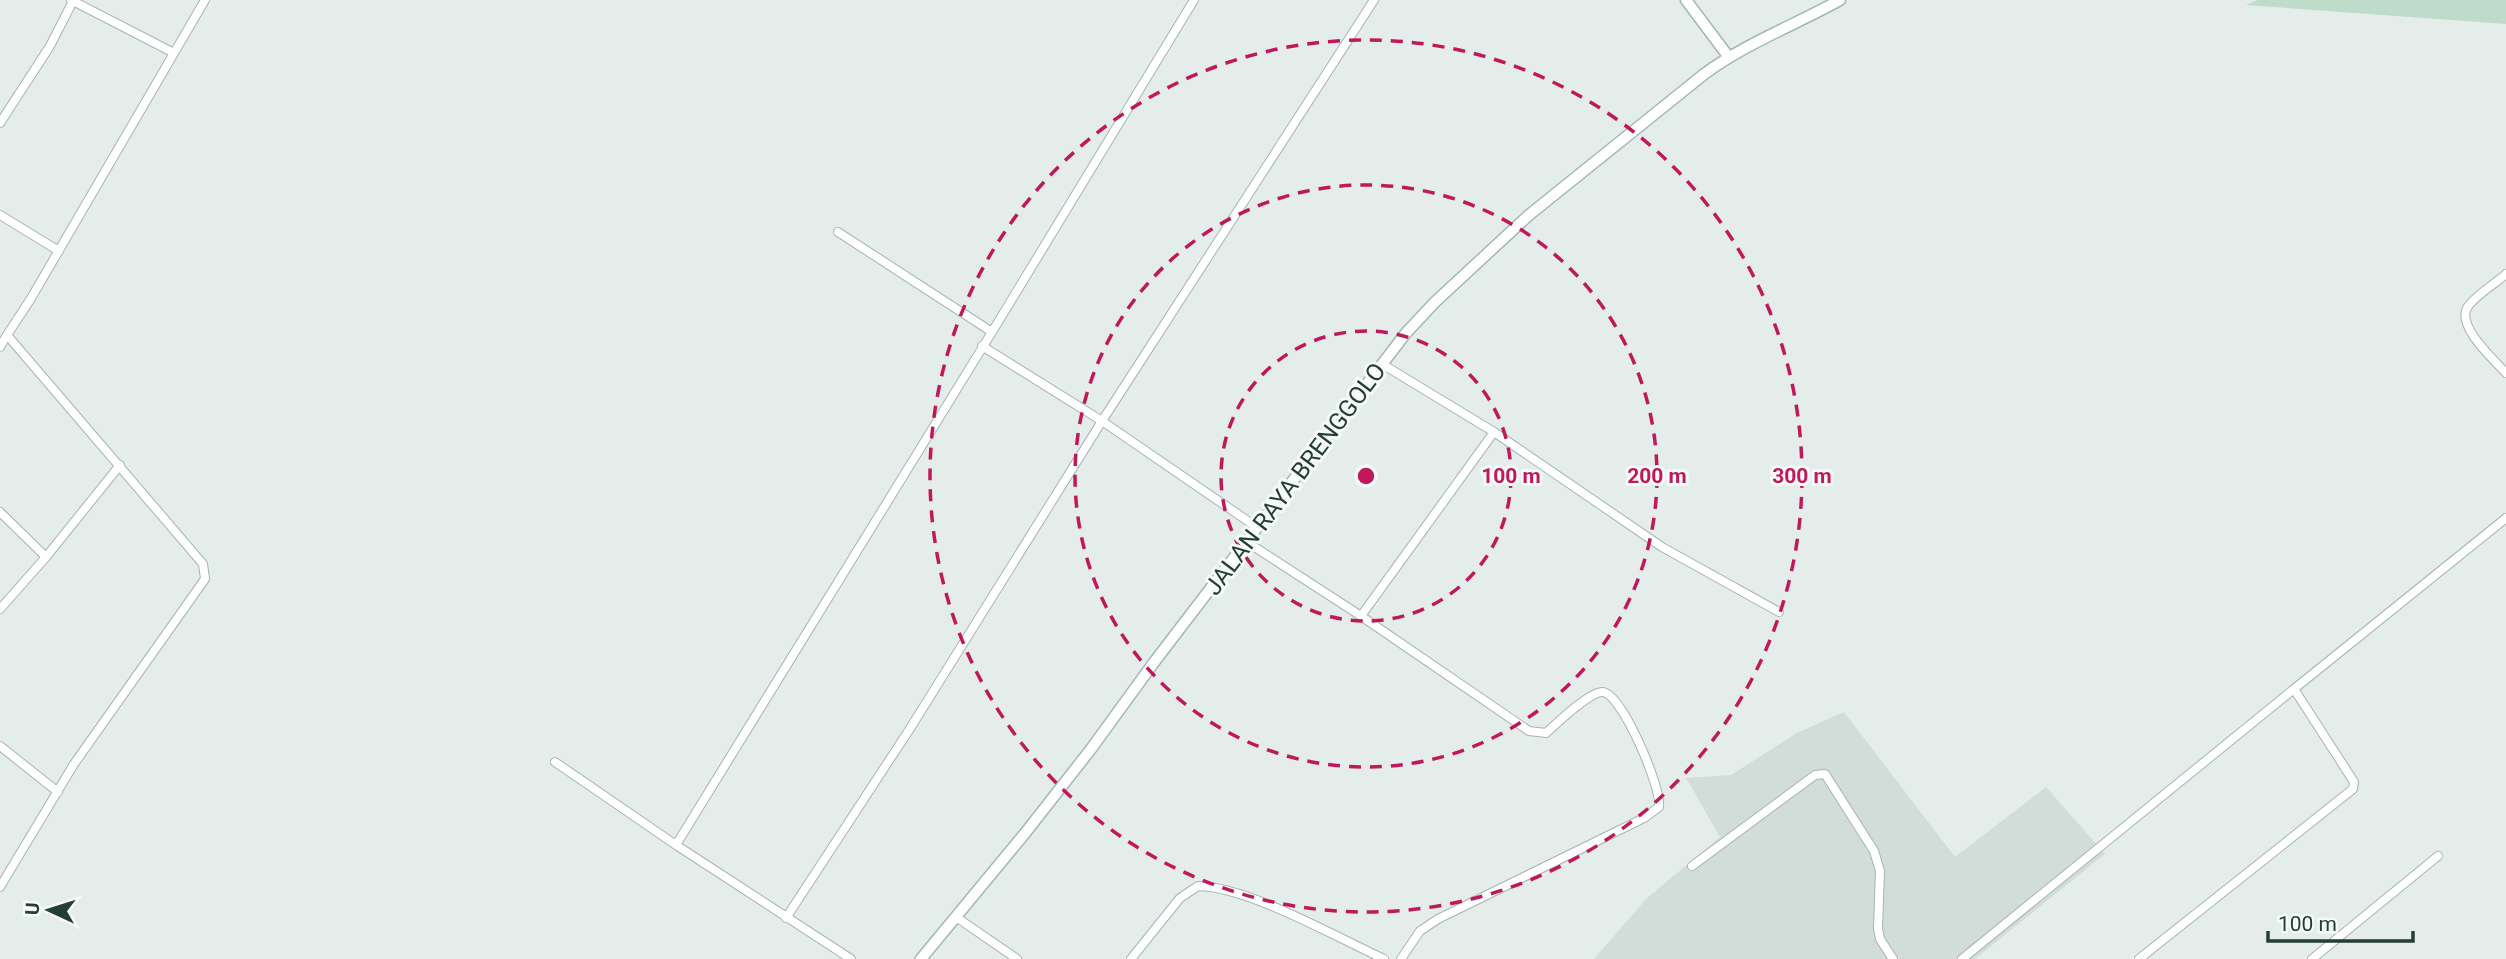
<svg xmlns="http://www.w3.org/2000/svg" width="2506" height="959" viewBox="0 0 2506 959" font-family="Roboto,sans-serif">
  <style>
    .built { fill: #d2dcd9 }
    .green { fill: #bfdcca }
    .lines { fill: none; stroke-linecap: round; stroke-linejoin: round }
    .street-casing { stroke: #a7b5b1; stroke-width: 10 }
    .secondary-casing { stroke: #a3b8b3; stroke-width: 13 }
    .street { stroke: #fff; stroke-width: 8 }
    .secondary { stroke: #fff; stroke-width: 10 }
    .ring { fill: none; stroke: #c2185b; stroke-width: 3.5; stroke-dasharray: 12 9 }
    .labels { text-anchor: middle; stroke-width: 6; stroke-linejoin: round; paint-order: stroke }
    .street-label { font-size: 24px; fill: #253d39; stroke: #f5f9f7 }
    .centre { fill: #c2185b; stroke: #f5f9f7; stroke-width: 3.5 }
    .ring-label { font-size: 21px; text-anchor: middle; font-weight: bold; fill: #c2185b; stroke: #f5f9f7; stroke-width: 6; stroke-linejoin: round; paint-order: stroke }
  </style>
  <rect width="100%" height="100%" fill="#e4edea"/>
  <path class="built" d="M1844 712 1955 857 2046 787 2105 854 1975 959H1594L1646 899 1720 837 1686 778 1731 775 1797 733Z"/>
  <path class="green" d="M2257 0H2506V24L2246 5Z"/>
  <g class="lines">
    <defs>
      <path id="street" d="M71 0 174 53
        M0 123 50 46 73 1
        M0 215 59 251
        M838 232 992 332
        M2506 274C2496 283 2473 297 2467 308 2457 327 2494 360 2506 373
        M982 346 1102 421 1258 528
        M0 347 7 335
        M1382 364 1494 432 1662 547 1779 612
        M0 512 46 557
        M1247 542 1361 616 1494 432
        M0 609 46 557 120 465
        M1361 616 1529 731 1546 733C1556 724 1590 691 1603 692 1622 694 1662 788 1659 807L1644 818 1438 919 1420 931 1401 959
        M0 746 58 792
        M555 762 676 845
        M1692 866 1815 775 1825 774 1874 851 1880 871 1878 928 1880 939 1893 959
        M0 887 74 764 205 579 203 564 7 335 30 300 205 0
        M956 917 1017 959
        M786 918 911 727 1102 421 1374 0
        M851 959 676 845 992 332 1194 0
        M1131 959 1180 898 1198 886C1249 887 1336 937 1384 959
        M1962 959 2294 689
        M2139 959 2353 789 2354 782 2294 689 2506 518
        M2312 959 2438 856"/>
      <path id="secondary" d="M1686 0 1728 56
        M921 959 1026 832 1091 749 1155 661 1406 333 1435 302 1529 215 1703 75C1744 44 1795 25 1840 0"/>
    </defs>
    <use href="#street" class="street-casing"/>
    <use href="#secondary" class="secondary-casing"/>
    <use href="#street" class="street"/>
    <use href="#secondary" class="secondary"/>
  </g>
  <g class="ring">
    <circle cx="1366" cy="476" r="145"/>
    <circle cx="1366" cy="476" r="291"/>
    <circle cx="1366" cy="476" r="436"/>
  </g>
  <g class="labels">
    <g class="street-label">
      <text transform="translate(1295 479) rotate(-53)" y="8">JALAN RAYA BRENGGOLO</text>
    </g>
  </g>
  <circle cx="1366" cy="476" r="10" class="centre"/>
  <g class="ring-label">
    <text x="1511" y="483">100 m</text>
    <text x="1657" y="483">200 m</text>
    <text x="1802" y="483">300 m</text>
  </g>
  <g transform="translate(49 910) rotate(274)" stroke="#f5f9f7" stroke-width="5" paint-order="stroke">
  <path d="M0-5L12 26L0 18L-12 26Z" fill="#253d39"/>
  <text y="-10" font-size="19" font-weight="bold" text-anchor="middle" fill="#253d39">U</text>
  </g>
  <path d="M2268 931v10h145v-10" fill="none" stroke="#253d39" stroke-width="3.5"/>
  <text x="2278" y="931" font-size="21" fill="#253d39" stroke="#f5f9f7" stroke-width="5" paint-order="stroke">100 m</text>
</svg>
